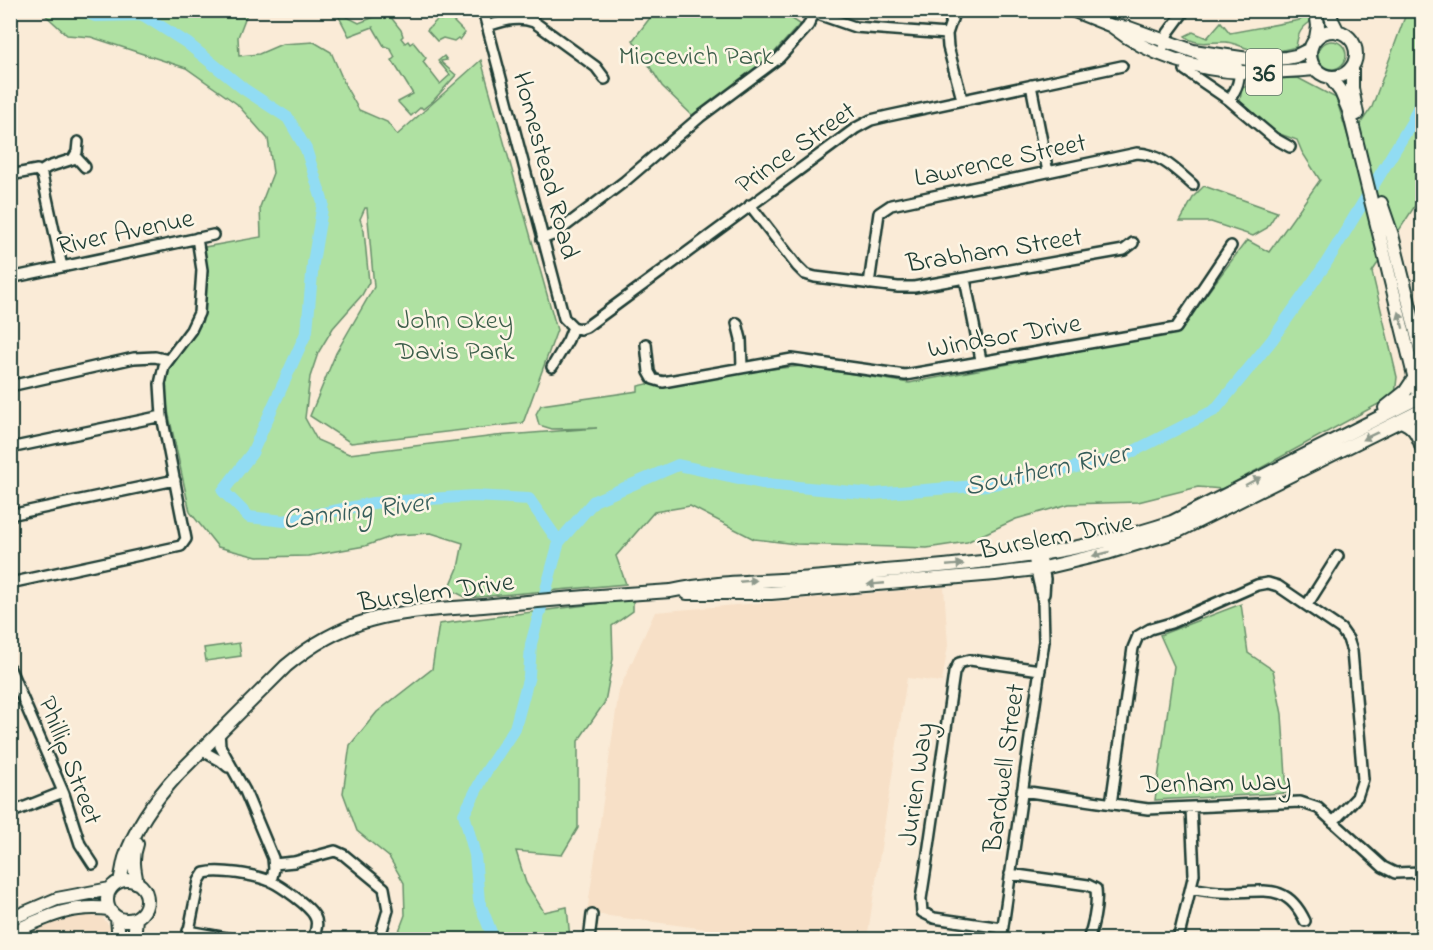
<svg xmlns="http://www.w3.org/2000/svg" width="1433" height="950" viewBox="0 0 1433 950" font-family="'Indie Flower',sans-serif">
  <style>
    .built { fill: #f7e0c7 }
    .green { fill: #afe1a2; stroke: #678f6b; stroke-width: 1.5 }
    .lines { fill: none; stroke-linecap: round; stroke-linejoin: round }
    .river { stroke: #91dcf3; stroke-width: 12 }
    .minor-casing { stroke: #1f3d34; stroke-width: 14 }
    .major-casing { stroke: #1f3d34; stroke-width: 16 }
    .minor { stroke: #fcf5e5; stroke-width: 9 }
    .major { stroke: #fcf5e5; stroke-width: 12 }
    .oneway { fill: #8e998c }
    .labels { text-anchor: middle; stroke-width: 5; stroke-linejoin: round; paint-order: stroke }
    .shield { fill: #fcf5e5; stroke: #617469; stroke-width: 1.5 }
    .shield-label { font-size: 26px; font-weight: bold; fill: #1f3d34 }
    .park-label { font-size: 27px; fill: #3c5e4a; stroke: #fcf5e5 }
    .street-label { font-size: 27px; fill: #1f3d34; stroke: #fcf5e5 }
    .water-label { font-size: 28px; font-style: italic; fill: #365d5a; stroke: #fcf5e5 }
  </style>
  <rect width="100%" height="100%" fill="#faebd7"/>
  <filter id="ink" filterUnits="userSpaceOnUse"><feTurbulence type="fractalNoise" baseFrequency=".0167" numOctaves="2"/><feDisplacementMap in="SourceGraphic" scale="12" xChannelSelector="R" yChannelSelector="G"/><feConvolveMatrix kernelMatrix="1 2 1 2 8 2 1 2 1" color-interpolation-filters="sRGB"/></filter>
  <g filter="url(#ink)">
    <path class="built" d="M944 587 948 645 942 682 907 678 867 939H781L587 913 619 690 655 612Z
      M64 914 102 917 113 930 114 939 11 940 10 937Z"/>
    <path class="green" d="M11 10 248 11 238 37 239 56 259 54 282 44 314 42 331 52 346 87 359 110 387 122 397 135 481 60 557 330 523 423 351 443 310 416 336 353 374 287 367 208H365L360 219 364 231 369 282 362 295 333 328 318 353 310 377 305 418 317 440 349 454 496 436 597 428 552 429 539 425 536 414 541 405 638 391V386L652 383 659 386 751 371 803 366 909 383 1178 332 1247 240 1269 252 1320 180 1302 152 1297 140 1277 133 1240 101 1242 88 1267 79 1298 78 1336 98 1349 140 1372 107 1407 11H1422V195L1372 272 1397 377 1395 395 1222 489 1198 487 1138 502 1069 504 1016 519 967 542 927 548 796 544 754 539 690 506 654 512 616 556 626 584 467 598 449 589 458 568 463 543 431 533 396 535 365 546 308 556 257 557 218 547 190 512 168 411 165 388 170 367 203 321 205 247 261 237 260 207 273 173 268 139 237 104 186 68 91 37 67 35 41 11 11 13Z
      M656 10 780 11 800 24 772 55 692 115 662 86 633 40Z
      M336 11H343L341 14 359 23 374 17 379 11H386L401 30 403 36 401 38 405 43 408 41 410 44 413 42 426 58 423 62 440 84 450 75 438 61 444 56 447 60 441 61 442 63 456 75 433 101 423 109 421 107 411 116 398 102 413 94 392 60 395 57 390 48 384 46 373 27 349 36Z
      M429 11H443L465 33 460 40 458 38 454 41 443 38 437 41 427 30 438 19 442 20Z
      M1307 15 1310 22C1300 29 1298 34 1296 47 1285 50 1271 53 1258 51 1247 50 1237 43 1226 42 1211 41 1197 47 1185 36L1193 32 1207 38 1221 22 1230 33 1300 20Z
      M1318 55a14 14 0 1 1 28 0a14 14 0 1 1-28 0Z
      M1204 186 1277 212 1267 228 1253 236 1211 222H1180L1194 196Z
      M633 599V611L612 626 613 659 605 702 578 741V828L562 855 516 851 526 883 544 912 567 907 570 939H396L405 915 404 883 389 857 357 831 343 793 350 745 377 712 432 669 439 624Z
      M1241 604 1248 653 1273 670 1282 714 1287 793 1155 800 1174 666 1160 635Z
      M239 643 241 656 206 661 204 648Z"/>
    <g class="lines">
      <path class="river" d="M81 10 95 16 143 15 187 43 244 89 288 118 306 149 323 203 313 263 307 331 252 453 223 491 249 517 284 521 373 503 473 496 529 499 559 542 531 644 529 676 515 728 484 775 464 814 475 855 479 901 494 940
        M559 542 594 501 678 465 766 484 873 494 988 485 1120 458 1215 410 1272 340 1325 265 1412 122 1422 99"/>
      <defs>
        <path id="minor" d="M483 10 564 318 573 327
          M806 10 855 27 947 34
          M955 10 947 34 948 47 962 99
          M487 26C504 21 517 16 534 22L596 67 605 79
          M1195 52 1205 59 1237 65C1242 78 1237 89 1229 100
          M1161 54 1168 33 1185 10
          M1185 70 1229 100 1274 138 1290 147
          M1031 85 1048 172
          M75 156 85 167
          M40 172 48 167 73 159 77 152 78 142
          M10 175 37 170 42 175 62 267
          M750 205 797 266 805 274 815 277 898 287H914L1124 250 1133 243
          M542 239 555 234 625 181 700 117 779 58 808 26 814 13
          M10 278 213 235
          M965 279 981 360
          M869 284 879 213 891 205 1137 153C1161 154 1176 170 1193 185
          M737 323 741 339 742 367
          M646 344 649 372 653 379 663 382 792 359 905 375 1176 328 1231 246
          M552 367 568 340 573 327 580 329 586 327 856 128 871 120 888 116 1122 66
          M10 386 134 358 155 357 168 360
          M10 448 162 416
          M10 515 175 480
          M1041 555 1045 579 1044 594
          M10 583 181 546 186 539 162 416 160 384 164 366 191 330 199 313 202 270 197 238
          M1307 605 1338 556
          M10 669 64 794 80 844 93 864
          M219 731 220 746 245 791 273 858 274 869 271 881
          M201 750 221 761 228 767
          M1022 791 1148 809 1300 802 1318 808 1383 867 1395 873 1422 872
          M1111 804 1133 648 1138 636 1150 629 1171 623 1257 585 1268 583 1278 586 1341 629 1348 639 1352 651 1363 779 1357 797 1333 822
          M10 813 63 792
          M274 864 294 862 335 851 344 855 384 888 388 910 379 940
          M1010 874 1088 885 1096 889C1098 907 1094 923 1088 940
          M1192 888C1206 891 1219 893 1234 892 1268 891 1288 885 1305 921
          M1002 928 934 918 922 912 921 899 926 867 954 673 959 663 970 660 1040 670
          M188 931 237 940
          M187 940 199 881 204 873C220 869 255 875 270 881 281 886 310 906 315 917 319 924 315 932 313 940
          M589 940 592 915
          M1001 940 1044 641 1043 602 1033 557
          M1178 940 1194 874 1191 808"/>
        <path id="major" d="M1072 10 1112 26 1129 28 1193 51 1255 60 1286 58 1296 56 1310 49
          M1316 10 1318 26 1316 38
          M1329 10 1332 20 1338 32
          M1113 27C1148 55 1198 70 1242 72 1266 73 1291 71 1315 69
          M1310 54a23 23 0 1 1 46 0a23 23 0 1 1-46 0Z
          M1352 68V88L1357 114
          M1330 77 1341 92 1349 111 1421 404
          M1381 203 1392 235 1422 355
          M1385 408 1405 392 1415 377
          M1400 421C1414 425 1418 435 1422 448
          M687 593H771L995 574 1044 568 1107 553 1178 531 1422 410
          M107 900a20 20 0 1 1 40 0a20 20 0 1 1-40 0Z
          M120 881C122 874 123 865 125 858 136 825 156 798 179 773L286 666C311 645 338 629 370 620 406 610 446 609 483 606 546 600 608 595 671 591 713 582 755 582 798 579 827 577 856 574 885 571 984 563 1077 554 1172 522L1422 396
          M137 883C134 869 132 858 137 844
          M117 918 119 940
          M10 919 57 899 110 889
          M10 933C45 918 70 904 109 909
          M134 940 136 918"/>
      </defs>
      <use href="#minor" class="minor-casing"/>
      <use href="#major" class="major-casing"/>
      <use href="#minor" class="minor"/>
      <use href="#major" class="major"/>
    </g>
    <defs><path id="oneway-solid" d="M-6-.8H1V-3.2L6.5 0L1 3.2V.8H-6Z" transform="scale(1.5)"/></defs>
    <g class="oneway">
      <use href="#oneway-solid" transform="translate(1401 320) rotate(-104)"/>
      <use href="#oneway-solid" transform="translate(1370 436) rotate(154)"/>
      <use href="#oneway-solid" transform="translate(1253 481) rotate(-28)"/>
      <use href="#oneway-solid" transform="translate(1101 554) rotate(166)"/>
      <use href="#oneway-solid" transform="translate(955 565) rotate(-5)"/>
      <use href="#oneway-solid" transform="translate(748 581) rotate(-5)"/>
      <use href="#oneway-solid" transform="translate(876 584) rotate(175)"/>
    </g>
  </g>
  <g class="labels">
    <rect class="shield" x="1246" y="49" width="36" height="46" rx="4.5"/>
    <g class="shield-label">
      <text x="1264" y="81">36</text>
    </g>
    <g class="park-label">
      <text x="696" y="64">Miocevich Park</text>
      <text x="455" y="328">John Okey<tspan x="455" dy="31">Davis Park</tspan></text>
    </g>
    <g class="street-label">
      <text transform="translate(795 147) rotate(-35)" y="9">Prince Street</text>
      <text transform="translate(1000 159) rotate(-12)" y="9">Lawrence Street</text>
      <text transform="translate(547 165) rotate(75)" y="9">Homestead Road</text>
      <text transform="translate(125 231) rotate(-12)" y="9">River Avenue</text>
      <text transform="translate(994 249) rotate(-9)" y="9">Brabham Street</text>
      <text transform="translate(1004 335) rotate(-10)" y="9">Windsor Drive</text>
      <text transform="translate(1056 535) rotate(-11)" y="9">Burslem Drive</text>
      <text transform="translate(436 591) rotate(-8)" y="9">Burslem Drive</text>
      <text transform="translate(71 760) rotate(69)" y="9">Phillip Street</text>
      <text transform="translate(1003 768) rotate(-82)" y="9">Bardwell Street</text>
      <text transform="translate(1216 782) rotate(-1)" y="9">Denham Way</text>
      <text transform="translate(915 784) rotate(-82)" y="9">Jurien Way</text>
    </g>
    <g class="water-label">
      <text transform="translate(1046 468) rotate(-12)" y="10">Southern River</text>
      <text transform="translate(357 509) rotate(-7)" y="10">Canning River</text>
    </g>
  </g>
  <rect width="1433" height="950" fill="none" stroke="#fcf5e5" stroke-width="36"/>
  <rect x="18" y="18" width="1397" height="914" fill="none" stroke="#1f3d34" stroke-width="2" filter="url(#ink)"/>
</svg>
